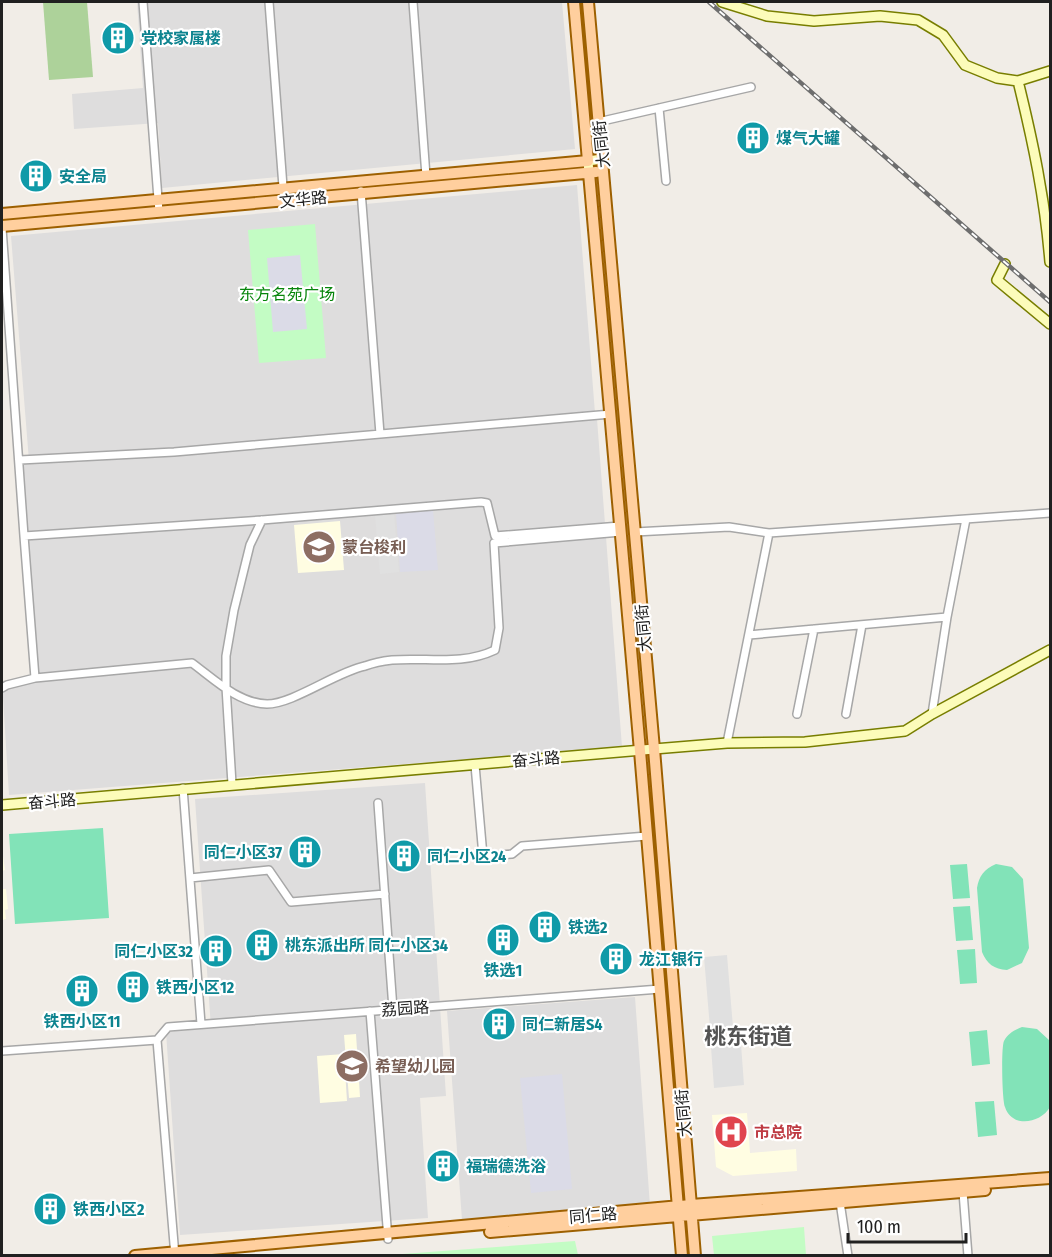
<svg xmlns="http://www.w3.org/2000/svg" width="1052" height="1257" viewBox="0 0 1052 1257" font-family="'Fira Sans Condensed','Noto Sans SC',sans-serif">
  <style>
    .residential { fill: #dedddd }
    .education { fill: #fffde2 }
    .forest { fill: #add29a }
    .park { fill: #c3fcc4 }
    .pitch { fill: #82e3b8 }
    .parking { fill: #e0e0e0 }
    .plaza { fill: #dbdbe7 }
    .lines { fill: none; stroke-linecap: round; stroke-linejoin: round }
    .street-casing { stroke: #a7a7a7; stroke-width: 10 }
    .secondary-casing { stroke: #787e00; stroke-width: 12 }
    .primary-casing { stroke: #9d6000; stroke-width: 14 }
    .street { stroke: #fff; stroke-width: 7 }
    .secondary { stroke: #fcfcba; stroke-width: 9 }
    .primary { stroke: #ffcf9e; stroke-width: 10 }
    .rail-casing { stroke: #6e6e6e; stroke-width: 4.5 }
    .rail { stroke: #fff; stroke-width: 2; stroke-dasharray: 7; stroke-linecap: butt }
    .labels { text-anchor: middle; stroke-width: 4.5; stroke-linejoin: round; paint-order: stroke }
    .culture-label { font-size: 16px; font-weight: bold; fill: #0d838f; stroke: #fff; text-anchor: start }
    .street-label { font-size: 16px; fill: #202020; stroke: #fff }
    .park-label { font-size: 16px; fill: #07850b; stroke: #fff }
    .education-label { font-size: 16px; font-weight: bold; fill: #785e54; stroke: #fff; text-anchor: start }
    .health-label { font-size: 16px; font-weight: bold; fill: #be3a42; stroke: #fff; text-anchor: start }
    .district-label { font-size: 22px; font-weight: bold; fill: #535353; stroke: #fff }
  </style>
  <rect width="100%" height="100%" fill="#f1ede7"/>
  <path class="residential" d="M137 2H562L575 149 162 188 158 123 74 129 72 94 143 88Z
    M577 185 595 413 29 461 11 236Z
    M597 419 622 747 9 795 2 681 37 674 22 463Z
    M425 783 446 1096 420 1098 428 1218 180 1235 166 1032 211 1028 195 799Z
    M635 997 650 1206 462 1220 447 1011Z"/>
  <path class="education" d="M340 521 344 570 298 573 294 525Z
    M2 849 5 870 2 871 3 889H6L8 909 5 910 6 919 2 920Z
    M356 1034 360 1097 349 1098 344 1035Z
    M344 1054 347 1101 320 1103 317 1056Z
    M747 1113 750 1153 796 1149 797 1171 733 1176 716 1167 712 1115Z"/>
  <path class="forest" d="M43 2H87L93 77 49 80Z"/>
  <path class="park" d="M315 224 326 358 259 363 248 230Z
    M804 1227 806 1255H714L712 1236Z
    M575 1241 578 1255H389Z"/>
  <path class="pitch" d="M103 828 109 918 15 924 9 834Z
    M967 864 970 898 953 899 950 865Z
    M996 864 1012 867 1023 879 1029 948 1022 963 1007 970C994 969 987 964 982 952L977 888C979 876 984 869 996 864Z
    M970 906 973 940 956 941 953 907Z
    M975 949 977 983 960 984 957 950Z
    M1022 1027 1037 1029 1049 1040 1050 1107C1041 1123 1012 1129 1005 1107 1002 1099 1001 1047 1004 1041 1008 1033 1015 1030 1022 1027Z
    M987 1030 990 1064 972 1066 969 1032Z
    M994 1101 997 1135 978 1137 975 1102Z"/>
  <path class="parking" d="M394 514 399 572 380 574 375 515Z
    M727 955 733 1027 710 1028 704 957Z
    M741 1044 744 1085 714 1088 711 1047Z"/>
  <path class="plaza" d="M300 255 307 329 273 332 267 258Z
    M433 510 438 570 400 572 396 513Z
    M562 1074 572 1189 531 1193 520 1078Z"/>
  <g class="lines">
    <defs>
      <path id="street" d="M143 2 159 212
        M269 2 284 200
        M413 2 426 176
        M659 108 666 181
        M598 122 751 87
        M361 191 380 434
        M2 228 24 536
        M20 460 174 452 611 414
        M635 532 729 527 769 533 1050 513
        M749 635 947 617
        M35 678 24 536 262 520 481 502 487 503 495 536 620 526
        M2 688 7 685 35 678 192 663C215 680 238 703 267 704 293 704 336 672 365 666 373 663 383 661 392 660 427 657 461 666 495 650L499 628 494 543 621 532
        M797 714 814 629
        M846 714 862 625
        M932 714 947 617 966 519
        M727 743 769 533
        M475 765 483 856 512 854 522 846 647 836
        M232 784 226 687V656L234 610 250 545 262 520
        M183 788 201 1024
        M378 803 393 1009
        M190 878 269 870 291 902 385 894
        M370 1011 388 1239
        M157 1040 168 1027 660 989
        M157 1040 175 1256
        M2 1051 157 1040
        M963 1192 968 1256
        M840 1202 848 1256"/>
      <path id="secondary" d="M722 2 767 16 814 21 880 16 918 20 943 35 965 65 997 78 1018 81 1050 71
        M1018 81C1033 142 1045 199 1050 262
        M589 173 588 161 602 159
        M1005 264 997 280 1050 324
        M2 805 654 749 727 743 805 742 905 731 932 714 1050 650"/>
      <path id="primary" d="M588 2 654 749 695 1256
        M589 173 640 751 682 1256
        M2 214 588 161 574 2
        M2 226 596 172
        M490 1232 985 1190
        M135 1256 691 1205 1050 1178"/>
    </defs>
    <use href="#street" class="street-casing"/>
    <use href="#secondary" class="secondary-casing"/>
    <use href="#primary" class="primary-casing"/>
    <use href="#street" class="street"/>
    <use href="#secondary" class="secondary"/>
    <use href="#primary" class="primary"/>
    <defs>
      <path id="rail" d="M709 2 1050 302"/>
    </defs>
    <use href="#rail" class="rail-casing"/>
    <use href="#rail" class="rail"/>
  </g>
  <defs>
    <symbol id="building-disc" viewBox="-11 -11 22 22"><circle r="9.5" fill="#0f9aa8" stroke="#fff"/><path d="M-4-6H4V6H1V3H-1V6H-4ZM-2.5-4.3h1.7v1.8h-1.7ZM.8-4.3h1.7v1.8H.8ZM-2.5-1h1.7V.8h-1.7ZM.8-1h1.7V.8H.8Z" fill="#fff"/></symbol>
    <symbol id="school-disc" viewBox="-11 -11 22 22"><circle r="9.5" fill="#8d6e63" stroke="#fff"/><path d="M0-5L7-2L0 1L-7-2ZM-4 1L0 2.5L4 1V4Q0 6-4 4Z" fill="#fff"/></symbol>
    <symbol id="hospital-disc" viewBox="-11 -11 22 22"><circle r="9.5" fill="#e0444e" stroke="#fff"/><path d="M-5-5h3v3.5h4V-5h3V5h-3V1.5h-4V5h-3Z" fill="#fff"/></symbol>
  </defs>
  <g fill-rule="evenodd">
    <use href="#building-disc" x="99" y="19" width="38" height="38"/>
    <use href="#building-disc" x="734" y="119" width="38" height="38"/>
    <use href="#building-disc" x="17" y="157" width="38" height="38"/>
    <use href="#school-disc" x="300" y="528" width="38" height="38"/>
    <use href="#building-disc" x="286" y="833" width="38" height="38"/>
    <use href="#building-disc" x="385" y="837" width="38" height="38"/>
    <use href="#building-disc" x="526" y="908" width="38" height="38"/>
    <use href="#building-disc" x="484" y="921" width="38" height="38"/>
    <use href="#building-disc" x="243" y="926" width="38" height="38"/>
    <use href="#building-disc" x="197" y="932" width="38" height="38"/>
    <use href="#building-disc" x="597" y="940" width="38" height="38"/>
    <use href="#building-disc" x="114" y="968" width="38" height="38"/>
    <use href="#building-disc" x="63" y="972" width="38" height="38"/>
    <use href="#building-disc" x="480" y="1005" width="38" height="38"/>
    <use href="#school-disc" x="333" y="1047" width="38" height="38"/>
    <use href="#hospital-disc" x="712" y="1113" width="38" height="38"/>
    <use href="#building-disc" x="424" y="1147" width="38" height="38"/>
    <use href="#building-disc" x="31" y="1190" width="38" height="38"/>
  </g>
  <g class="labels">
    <g class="culture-label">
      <text x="141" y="44">党校家属楼</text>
      <text x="776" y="144">煤气大罐</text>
      <text x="59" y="182">安全局</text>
      <text x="282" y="858" text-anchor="end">同仁小区37</text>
      <text x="427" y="862">同仁小区24</text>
      <text x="568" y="933">铁选2</text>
      <text x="285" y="951">桃东派出所 同仁小区34</text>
      <text x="193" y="957" text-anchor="end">同仁小区32</text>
      <text x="639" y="965">龙江银行</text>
      <text x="503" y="976" text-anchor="middle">铁选1</text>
      <text x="156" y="993">铁西小区12</text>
      <text x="82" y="1027" text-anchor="middle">铁西小区11</text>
      <text x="522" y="1030">同仁新居S4</text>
      <text x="466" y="1172">福瑞德洗浴</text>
      <text x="73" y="1215">铁西小区2</text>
    </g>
    <g class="street-label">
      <text transform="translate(601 144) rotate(-96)" y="6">大同街</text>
      <text transform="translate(303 199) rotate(-6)" y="6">文华路</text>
      <text transform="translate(643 628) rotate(-95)" y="6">大同街</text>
      <text transform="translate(536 759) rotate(-5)" y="6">奋斗路</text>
      <text transform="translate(52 801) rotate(-5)" y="6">奋斗路</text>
      <text transform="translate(405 1008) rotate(-4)" y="6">荔园路</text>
      <text transform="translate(683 1113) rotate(-95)" y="6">大同街</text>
      <text transform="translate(593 1215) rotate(-5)" y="6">同仁路</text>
    </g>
    <g class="park-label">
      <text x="287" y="300">东方名苑广场</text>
    </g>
    <g class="education-label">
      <text x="342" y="553">蒙台梭利</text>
      <text x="375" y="1072">希望幼儿园</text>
    </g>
    <g class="health-label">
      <text x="754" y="1138">市总院</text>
    </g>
    <g class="district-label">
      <text x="748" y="1044">桃东街道</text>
    </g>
  </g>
  <rect width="1052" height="1257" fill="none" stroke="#202020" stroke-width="6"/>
  <path d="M848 1233v9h118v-9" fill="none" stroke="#202020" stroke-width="3"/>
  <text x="857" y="1233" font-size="18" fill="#202020" stroke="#ffffff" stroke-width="4.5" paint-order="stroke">100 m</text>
</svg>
